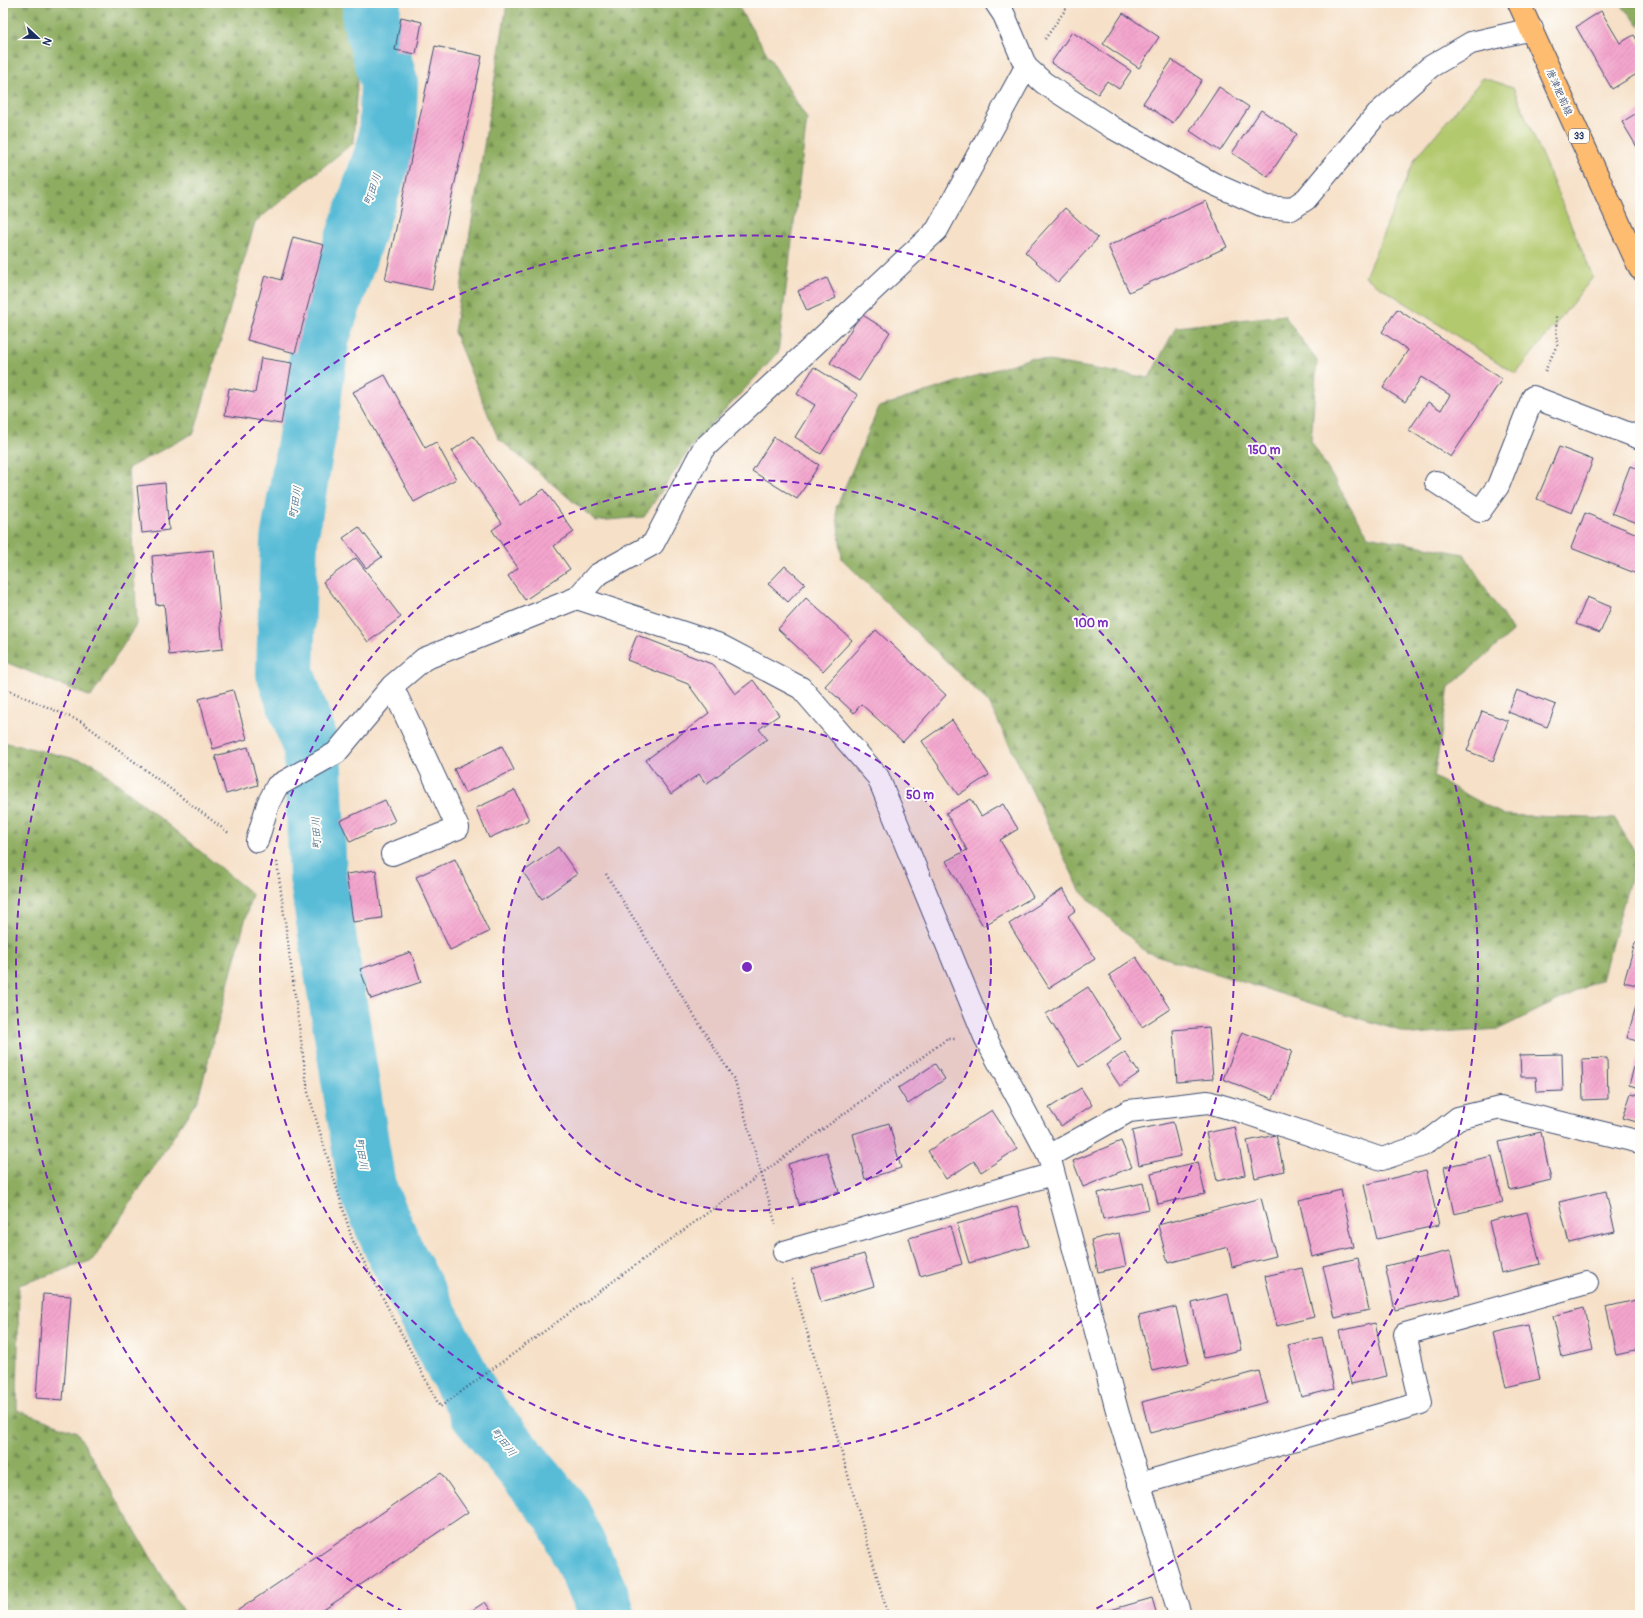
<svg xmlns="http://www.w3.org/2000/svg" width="1643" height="1618" viewBox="0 0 1643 1618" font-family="Pangolin,'Klee One',sans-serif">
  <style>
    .forest { fill: url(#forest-firs); stroke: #546e60 }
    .park { fill: #b3c96e; stroke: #677c66 }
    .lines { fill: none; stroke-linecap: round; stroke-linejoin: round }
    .river { stroke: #59bcd7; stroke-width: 58 }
    .building { fill: url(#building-hatch) }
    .minor-casing { stroke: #3c4a6e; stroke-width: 24 }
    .major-casing { stroke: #3c4a6e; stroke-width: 24 }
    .path { stroke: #3c4a6e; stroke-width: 2.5; stroke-dasharray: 1 3; stroke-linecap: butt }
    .minor { stroke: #fff; stroke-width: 22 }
    .major { stroke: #fdbc70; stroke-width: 22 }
    .ring { fill: none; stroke: #7b2cbf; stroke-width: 2; stroke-dasharray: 7 5 }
    .labels { text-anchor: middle; stroke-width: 4; stroke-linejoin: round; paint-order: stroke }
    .shield { fill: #fdfcf7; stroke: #5f6c8c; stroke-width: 1 }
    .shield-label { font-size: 9px; font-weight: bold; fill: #1b2f5e }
    .street-label { font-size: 10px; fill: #1b2f5e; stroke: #fdfcf7 }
    .water-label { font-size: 11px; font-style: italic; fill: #2e5982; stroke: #fdfcf7 }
    .centre { fill: #7b2cbf; stroke: #fdfcf7; stroke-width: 2 }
    .ring-label { font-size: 12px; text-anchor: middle; font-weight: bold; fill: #7b2cbf; stroke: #fdfcf7; stroke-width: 4; stroke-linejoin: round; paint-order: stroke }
  </style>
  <defs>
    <pattern id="forest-firs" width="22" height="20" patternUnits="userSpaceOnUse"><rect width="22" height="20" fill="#8ead61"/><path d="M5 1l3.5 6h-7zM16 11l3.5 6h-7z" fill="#738d53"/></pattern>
    <pattern id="building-hatch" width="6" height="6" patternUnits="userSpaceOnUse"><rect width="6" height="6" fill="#f4a5cd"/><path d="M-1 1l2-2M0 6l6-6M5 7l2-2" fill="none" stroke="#d18eb2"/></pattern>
  </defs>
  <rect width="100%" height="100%" fill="#fdfcf7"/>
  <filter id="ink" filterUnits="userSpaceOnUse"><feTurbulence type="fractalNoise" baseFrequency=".025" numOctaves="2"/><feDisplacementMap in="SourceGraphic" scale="8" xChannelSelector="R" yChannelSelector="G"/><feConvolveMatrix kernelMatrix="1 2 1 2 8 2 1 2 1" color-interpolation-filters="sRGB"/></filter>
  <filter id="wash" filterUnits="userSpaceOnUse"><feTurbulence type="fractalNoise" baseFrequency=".012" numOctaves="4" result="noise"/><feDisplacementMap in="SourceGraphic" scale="16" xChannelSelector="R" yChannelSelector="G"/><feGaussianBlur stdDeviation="0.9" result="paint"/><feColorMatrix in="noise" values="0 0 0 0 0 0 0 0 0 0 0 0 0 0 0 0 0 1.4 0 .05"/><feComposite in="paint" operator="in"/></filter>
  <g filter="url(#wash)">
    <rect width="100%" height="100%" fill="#f6e0c7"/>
    <path class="forest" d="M3 3H343L358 69 353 143 255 222 194 433 128 468 137 623 91 697 3 661Z
      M507 3H736L807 119 778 353 691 447 644 517 596 521 498 438 454 332Z
      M1619 3H1640V26Z
      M1284 315 1317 361 1311 441 1368 536 1464 554 1513 632 1449 687 1434 777 1504 815 1615 819 1637 855 1602 979 1499 1029 1413 1035 1146 952 1081 892 989 703 842 559 836 508 879 407 1031 358 1149 378 1176 327Z
      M3 742 93 763 252 894 198 1099 93 1260 19 1285 17 1410 77 1432 185 1615H3Z"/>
    <path class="park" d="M1483 78 1513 87 1593 277 1516 374 1365 277 1415 159Z"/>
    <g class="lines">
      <path class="river" d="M372 3 371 19 389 82 387 143 321 336 308 431 289 540 285 673 312 749 318 877 367 1187 395 1252 480 1414 562 1513 603 1603 606 1615"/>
    </g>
    <g id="blocks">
      <path class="building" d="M1601 11 1620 43 1634 35 1640 45V72L1612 89 1576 27Z
        M1123 13 1159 37 1139 68 1103 44Z
        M401 17 422 22 416 54 395 50Z
        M1072 32 1131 71 1119 89 1107 81 1098 94 1051 63Z
        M435 46 482 56 432 290 385 280Z
        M1172 60 1202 80 1173 123 1143 103Z
        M1219 87 1249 107 1220 151 1190 131Z
        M1261 110 1297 134 1268 177 1232 153Z
        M1640 111V152L1622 122Z
        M1206 201 1227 247 1129 292 1108 246Z
        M1065 208 1098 238 1058 282 1025 252Z
        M293 237 324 245 295 353 247 340 265 275 281 280Z
        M827 278 836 298 807 311 798 291Z
        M1397 309 1502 379 1451 457 1409 430 1428 402 1441 410 1450 395 1421 377 1405 402 1383 388 1408 350 1382 332Z
        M861 314 890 332 859 381 830 363Z
        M261 358 292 363 281 424 225 415 229 388 255 393Z
        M814 367 858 395 821 454 795 437 815 405 797 394Z
        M385 375 425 448 436 442 456 479 414 502 353 392Z
        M473 436 521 505 544 489 574 532 554 546 570 569 525 600 508 576 518 568 492 530 502 523 452 451Z
        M774 437 819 465 797 499 752 471Z
        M1559 447 1593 460 1572 513 1537 499Z
        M1630 466 1640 470V524L1612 513Z
        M165 483 169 530 142 533 137 486Z
        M1585 513 1640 535V575L1571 548Z
        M359 527 382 557 366 568 343 538Z
        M214 550 223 649 169 655 164 604 156 605 152 556Z
        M356 558 401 617 368 642 323 582Z
        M785 566 805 584 788 602 768 584Z
        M1587 597 1611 607 1600 633 1576 624Z
        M806 598 852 640 823 671 778 629Z
        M876 630 946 695 903 742 861 704 854 713 825 686Z
        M637 635 714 665 735 694 753 680 779 715 759 729 767 739 706 784 699 774 671 794 646 760 709 713 688 684 627 660Z
        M233 690 247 739 213 749 199 699Z
        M1517 690 1556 705 1547 727 1508 712Z
        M1482 711 1508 721 1493 761 1467 751Z
        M952 720 989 775 958 795 922 741Z
        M502 746 514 770 465 793 454 769Z
        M248 747 258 785 226 794 215 756Z
        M515 790 529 820 489 838 476 808Z
        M971 799 981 816 1003 804 1018 829 1000 840 1033 897 983 926 946 861 967 850 946 813Z
        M385 800 395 821 350 842 340 821Z
        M558 847 577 874 542 899 523 872Z
        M455 859 489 932 450 950 416 877Z
        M376 870 382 918 353 922 346 874Z
        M1063 889 1076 910 1068 916 1095 959 1049 988 1009 924Z
        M1635 943 1640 944V986L1624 982Z
        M411 952 421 982 371 999 360 969Z
        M1136 957 1170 1009 1142 1027 1109 975Z
        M1088 987 1121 1039 1079 1067 1046 1014Z
        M1638 999H1640V1042L1627 1038Z
        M1209 1027 1213 1079 1177 1082 1173 1030Z
        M1242 1032 1292 1051 1273 1099 1223 1079Z
        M1125 1052 1139 1073 1120 1086 1106 1065Z
        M1562 1054 1563 1091 1537 1092 1536 1077H1521L1520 1055Z
        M1607 1058 1608 1099 1583 1100 1582 1059Z
        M1636 1060 1640 1061V1088L1629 1085Z
        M935 1064 945 1079 908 1104 898 1088Z
        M1081 1088 1092 1105 1061 1126 1049 1108Z
        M1631 1093 1640 1095V1123L1623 1118Z
        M992 1110 1017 1149 981 1172 974 1161 946 1179 928 1151Z
        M1173 1122 1181 1156 1139 1165 1132 1131Z
        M889 1123 901 1168 865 1179 853 1134Z
        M1235 1127 1245 1175 1217 1181 1206 1133Z
        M1541 1132 1551 1180 1510 1190 1499 1142Z
        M1276 1135 1284 1171 1255 1178 1247 1141Z
        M1121 1141 1132 1167 1083 1187 1073 1161Z
        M827 1152 839 1192 799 1204 788 1164Z
        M1492 1156 1503 1203 1454 1214 1444 1167Z
        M1198 1162 1205 1194 1158 1204 1151 1173Z
        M1426 1170 1439 1225 1377 1239 1364 1185Z
        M1143 1183 1149 1209 1103 1219 1098 1193Z
        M1341 1190 1354 1247 1312 1257 1299 1200Z
        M1606 1191 1615 1232 1569 1243 1559 1202Z
        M1261 1198 1276 1256 1232 1267 1228 1247 1168 1263 1158 1225Z
        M1017 1206 1029 1246 969 1263 957 1224Z
        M1527 1212 1540 1264 1501 1273 1489 1221Z
        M951 1226 962 1264 920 1276 909 1238Z
        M1119 1233 1126 1266 1098 1272 1091 1240Z
        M1450 1251 1460 1295 1395 1310 1385 1266Z
        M864 1254 874 1286 821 1302 812 1269Z
        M1358 1258 1369 1310 1335 1318 1323 1266Z
        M1302 1268 1314 1317 1277 1326 1265 1276Z
        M43 1294 71 1296 63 1400 36 1398Z
        M1228 1294 1241 1350 1204 1358 1192 1303Z
        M1640 1299V1350L1617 1355 1606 1307Z
        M1176 1307 1189 1363 1152 1371 1139 1316Z
        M1584 1308 1593 1350 1562 1357 1553 1316Z
        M1375 1323 1387 1376 1351 1384 1339 1331Z
        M1528 1325 1540 1379 1506 1387 1493 1333Z
        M1322 1337 1334 1389 1301 1397 1288 1345Z
        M1259 1371 1267 1402 1150 1433 1142 1402Z
        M441 1473 468 1512 316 1615H231Z
        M1152 1598 1157 1615H1093Z
        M485 1602 494 1615H465Z"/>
    </g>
  </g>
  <g filter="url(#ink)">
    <use href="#blocks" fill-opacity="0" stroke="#3c4a6e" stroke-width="1"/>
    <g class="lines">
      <defs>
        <path id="minor" d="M996 3 1004 15 1026 67 1044 83 1113 128 1214 184 1266 207 1291 209 1306 199 1377 114 1430 67 1471 43 1532 29
          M1436 482 1480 511 1498 486 1533 397 1640 438
          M577 598 597 575 653 544 703 449 937 230 1026 67
          M257 841 268 804 277 786 336 753 392 686 424 659 577 598 717 644 801 688 878 777 985 1037 1049 1156 1118 1414 1180 1615
          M392 854 458 828 392 686
          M1049 1156 1129 1111 1208 1102 1243 1112 1382 1159 1423 1145 1458 1118 1500 1108 1640 1142
          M784 1252 1053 1174
          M1139 1484 1421 1403 1405 1334 1587 1283"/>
        <path id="major" d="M1519 3 1640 269"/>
      </defs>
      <use href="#minor" class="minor-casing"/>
      <use href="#major" class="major-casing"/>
      <path class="path" d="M1045 39 1070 3
        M1545 371 1557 345 1556 314
        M3 688 82 722 230 834
        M277 862 308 1092 352 1239 440 1407 947 1039H956
        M606 874 735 1081 776 1225
        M792 1279 888 1615"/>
      <use href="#minor" class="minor"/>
      <use href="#major" class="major"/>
    </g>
  </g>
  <circle cx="747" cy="967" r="244" fill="#7b2cbf" fill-opacity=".12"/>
  <g class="ring">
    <circle cx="747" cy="967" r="244"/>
    <circle cx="747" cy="967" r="487"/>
    <path d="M404 1612A731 731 0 1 1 1090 1612"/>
  </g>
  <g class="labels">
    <rect class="shield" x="1569" y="129" width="20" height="14" rx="3"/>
    <g class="shield-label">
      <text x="1579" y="139">33</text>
    </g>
    <g class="street-label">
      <text transform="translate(1560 92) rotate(66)" y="4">唐津肥前線</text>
    </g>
    <g class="water-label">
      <text transform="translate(372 189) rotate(-71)" y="4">町田川</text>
      <text transform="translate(295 502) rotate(-81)" y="4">町田川</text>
      <text transform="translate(316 833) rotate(-93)" y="4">町田川</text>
      <text transform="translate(362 1154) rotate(81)" y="4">町田川</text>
      <text transform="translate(504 1442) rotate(51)" y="4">町田川</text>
    </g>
  </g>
  <circle cx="747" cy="967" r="6" class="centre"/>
  <g class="ring-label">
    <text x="1264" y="454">150 m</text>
    <text x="1091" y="627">100 m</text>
    <text x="920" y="799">50 m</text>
  </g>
  <rect width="1643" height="1618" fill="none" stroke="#fdfcf7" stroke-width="16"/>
  <g transform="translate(38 38) rotate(112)" stroke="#fdfcf7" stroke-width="3" paint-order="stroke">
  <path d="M0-3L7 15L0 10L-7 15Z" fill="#1b2f5e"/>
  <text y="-6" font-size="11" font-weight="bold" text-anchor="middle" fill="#1b2f5e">N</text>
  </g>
</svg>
